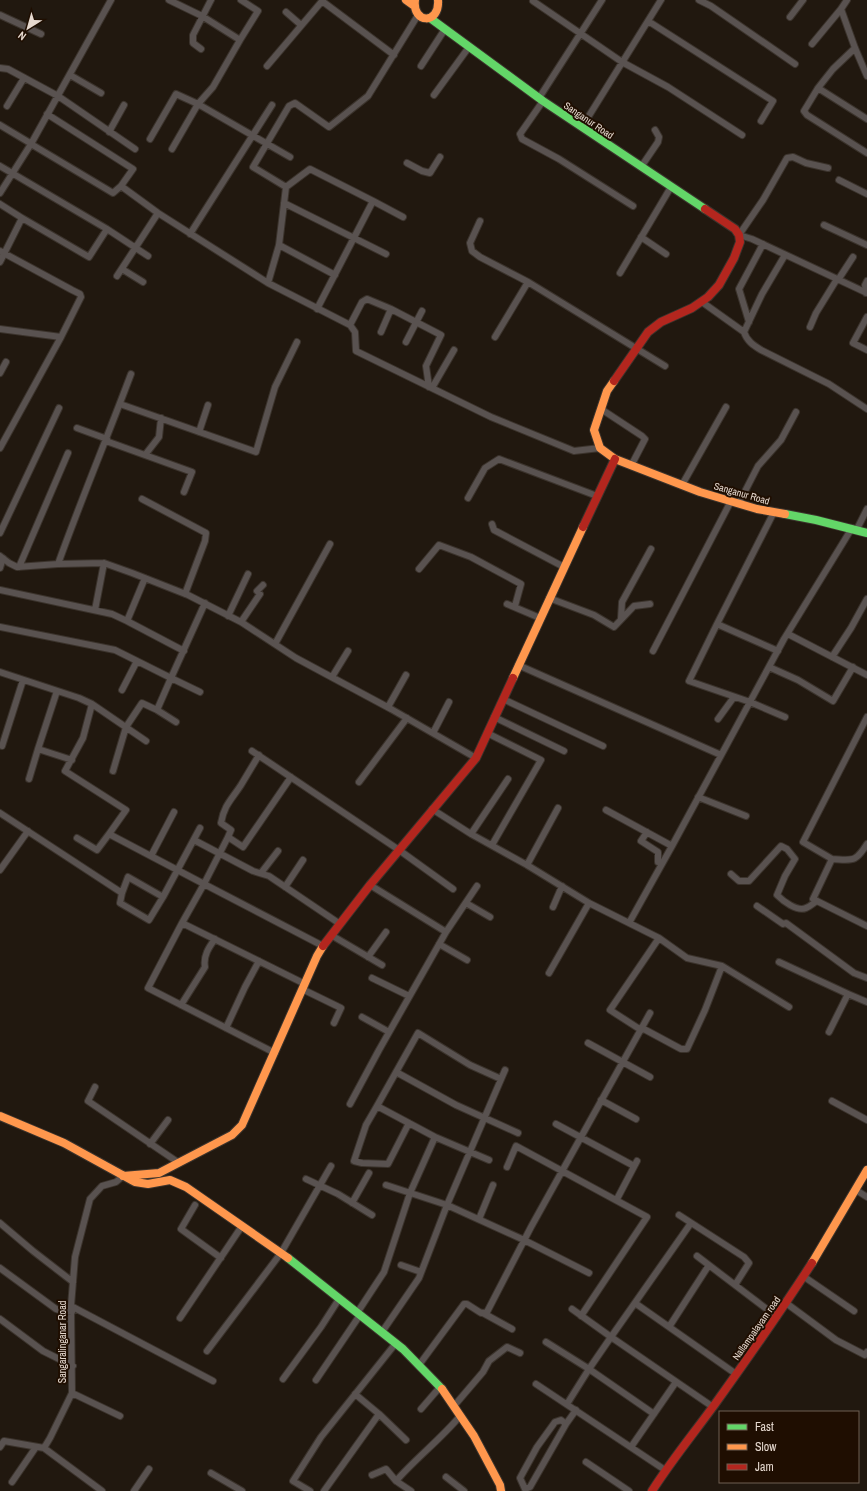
<svg xmlns="http://www.w3.org/2000/svg" width="867" height="1491" viewBox="0 0 867 1491" font-family="'Archivo Narrow',sans-serif">
  <style>
    .lines { fill: none; stroke-linecap: round; stroke-linejoin: round }
    .street-casing { stroke: #3b332c; stroke-width: 8 }
    .fast-casing { stroke: #3b332c; stroke-width: 10 }
    .slow-casing { stroke: #3b332c; stroke-width: 10 }
    .jam-casing { stroke: #3b332c; stroke-width: 10 }
    .street { stroke: #595250; stroke-width: 6 }
    .fast { stroke: #63d668; stroke-width: 8 }
    .slow { stroke: #ff974d; stroke-width: 8 }
    .jam { stroke: #b3261e; stroke-width: 8 }
    .labels { text-anchor: middle; stroke-width: 4; stroke-linejoin: round; paint-order: stroke }
    .street-label { font-size: 10px; fill: #e6d9cf; stroke: #1f0e01 }
  </style>
  <rect width="100%" height="100%" fill="#21180f"/>
  <g class="lines">
    <defs>
      <path id="street" d="M169 0 202 16 240 40 258 11 241 0
        M699 0 711 6 795 64
        M847 0 841 9 855 48 867 76
        M322 1 394 55
        M533 1 622 62 668 87 742 135
        M286 12 301 25
        M0 15 41 34
        M790 17 803 0
        M648 21 773 101 761 121
        M812 44 841 9
        M855 48 833 69 818 88 867 119
        M201 49 193 43V35L211 0
        M267 66 323 0
        M421 66 445 29
        M0 68 8 69 58 96 135 149
        M70 75 101 93
        M818 88 804 111 807 115 867 153
        M434 95 469 47
        M539 98 602 0
        M543 101 520 134 522 139 559 159 633 206
        M7 106 24 78
        M47 114 133 169 121 186
        M0 125 30 143
        M582 127 661 0
        M109 132 124 105
        M150 139 176 94 198 104 290 157
        M31 144 113 193 121 186 158 213 268 283 350 325 355 332 356 351 491 417 574 451 600 448
        M172 149 198 104 213 87 240 40
        M407 163 422 171 430 173 440 157
        M0 166 107 229 148 256
        M641 167 658 142 659 137 655 130
        M828 168 806 163 793 157 787 158 763 200 739 235 752 239 867 293
        M839 180 867 194
        M286 187 310 169 373 201 317 309
        M0 193 31 144 111 0
        M373 201 403 217
        M284 203 386 254
        M0 204 22 218 89 257 107 229
        M480 221 470 243 472 251 480 257 528 282
        M824 225 867 245
        M190 234 272 105
        M641 237 666 254
        M279 245 335 275
        M0 251 72 290 80 294 81 297 61 337 0 329
        M0 262 22 218
        M122 269 143 282
        M620 273 671 187
        M117 276 158 213
        M838 280 853 257
        M268 283 279 245 286 187 253 167 289 106 295 103 329 127 368 96 418 15
        M866 293 865 285 867 281
        M702 302 744 332C747 341 753 345 761 350L829 384 867 409
        M867 317 853 343 867 350
        M749 322 739 289 763 244
        M350 325 362 302 367 299 391 309
        M810 327 816 313 837 279
        M381 332 391 309 441 335 426 366 429 387
        M744 332 762 294 785 255
        M495 337 528 282 665 366
        M406 342 422 311
        M0 373 6 362
        M432 388 454 350
        M120 404 256 452 275 387 297 342
        M601 409 642 436 645 439 631 466
        M77 428 107 439
        M199 432 208 405
        M106 441 192 472 184 492
        M0 448 61 337
        M145 455 159 437 161 418
        M682 485 726 407
        M468 498 485 468 499 459 597 496
        M142 499 206 533 205 541 185 594
        M739 503 758 466 781 440 796 412
        M774 512 717 624 778 651
        M492 524 494 530 564 567
        M857 529 867 509
        M0 533 59 408
        M0 556 9 563 17 567 58 564 104 563 132 573 188 595 241 622 296 658 391 709 476 758
        M58 564C81 500 107 438 131 374
        M19 567 68 453
        M0 568 3 558
        M419 569 439 545 471 557 521 584 515 606
        M0 590 112 614 127 621 145 578
        M549 598 594 615 614 627 634 606 650 604
        M507 604 540 618
        M95 610 104 563
        M228 616 248 574
        M621 619 622 602 651 549
        M127 621 184 651
        M241 622 260 594 257 591 263 585
        M717 624 689 681 750 702 785 717
        M0 627 115 650 171 678 157 710 142 703 126 727 113 771
        M788 634 867 675
        M275 644 330 544
        M653 651 731 501
        M832 657 851 628 867 599
        M518 665 721 755
        M769 667 798 680 833 701 853 667
        M0 672 79 698 92 704 83 738 65 771 126 810 109 834 204 884 228 837 243 847 291 777
        M332 677 348 651
        M122 690 137 661
        M57 691 38 749 72 760
        M200 692 171 678 205 603
        M503 699 603 746
        M92 704 146 741
        M388 707 406 675
        M157 710 176 722
        M494 717 564 751
        M867 717 803 842 832 859 813 899 867 926
        M718 719 734 697
        M433 733 449 702
        M487 733 541 760 492 845
        M2 746 23 680
        M252 751 399 850 453 889
        M29 779 38 749
        M359 782 407 718
        M698 797 746 816
        M432 809 471 834 527 865 589 903 659 938 610 1010 641 1030
        M606 810 672 846 784 639 852 528
        M0 813 122 893
        M647 832 641 841 658 852V862
        M471 834 508 779
        M228 837 231 830 221 823C224 805 232 799 241 785 247 775 253 765 259 755
        M77 838 97 850 109 834
        M194 840 253 871 269 876 340 924
        M151 856 174 812
        M832 859C853 860 855 863 867 844
        M527 865 558 808
        M0 870 28 831
        M261 873 278 851
        M731 874 739 881H749L781 846 787 849 795 859 785 876 777 895C783 901 797 912 806 908 810 907 813 903 817 901
        M370 885 446 932 477 886
        M285 887 303 860
        M163 897 128 877 122 893 120 903 149 920 163 897 200 828
        M466 903 490 917
        M757 906 783 924 786 923 854 973 867 978
        M553 907 562 886
        M182 923 305 984
        M629 923 672 846
        M331 935 382 965
        M659 938 687 958 722 966 789 1007
        M439 944 467 960
        M368 957 386 932
        M779 962 848 994
        M549 973 589 903
        M372 978 409 996
        M302 989 341 1008 334 1023
        M181 1005 205 967C203 956 209 947 215 939
        M362 1017 389 1032
        M226 1028 245 987 259 961
        M642 1028 681 1049H687L705 1010 722 966
        M829 1032 848 994 867 1002
        M588 1043 650 1077
        M275 1053 148 988 182 923 204 884 323 946
        M505 1070 447 1205 524 1240 589 1273
        M396 1072 456 1105 518 1133
        M95 1087 88 1101 179 1163
        M601 1100 636 1119
        M832 1101 867 1120
        M350 1104 379 1050 446 932
        M377 1106 366 1125 354 1161 362 1163 388 1164 409 1123
        M556 1124 634 1166
        M150 1144 168 1120
        M489 1160 435 1137 377 1106 418 1033 470 1065 501 1079
        M507 1167 516 1146 647 1217 581 1316
        M306 1179 338 1194 372 1215
        M856 1190 867 1197
        M617 1199 637 1161
        M352 1203 369 1173
        M195 1205 181 1229 221 1258
        M679 1215 744 1257 749 1263 735 1285
        M479 1219 493 1185
        M0 1223 33 1251 73 1282
        M691 1223 611 1337 713 1407
        M697 1256 777 1317
        M401 1265 421 1272
        M0 1268 56 1309 63 1311 72 1312
        M803 1276 854 1311
        M635 1303 736 1374
        M786 1303 836 1340 865 1355 867 1352
        M71 1306 213 1381
        M572 1309 611 1337 589 1369 654 1414
        M483 1313 512 1329
        M180 1318 242 1226
        M0 1319 43 1351 73 1366
        M669 1327 709 1265
        M382 1332 419 1278 447 1205 386 1185
        M546 1342 589 1369 567 1404
        M207 1351 281 1253 331 1166
        M419 1365 464 1304H467L481 1313 487 1312 531 1227 650 1013
        M283 1379 321 1327 339 1299
        M316 1380 360 1315 358 1313 359 1310 384 1272 410 1193 435 1137
        M536 1384 665 1470
        M72 1393 120 1416
        M355 1394 379 1414
        M454 1406 483 1372 489 1361 507 1347 520 1353
        M421 1409 440 1387
        M566 1424 561 1420 555 1422 537 1447 520 1478 525 1489 530 1487 566 1424 576 1410
        M0 1447 4 1441 44 1448
        M631 1447 676 1382
        M586 1462 629 1491
        M211 1473 242 1491
        M372 1475 386 1469 396 1481 411 1491
        M446 1477 464 1491
        M396 1481C416 1458 441 1439 460 1416
        M12 1482 36 1447
        M102 1491 44 1448 50 1438 72 1393 71 1306 75 1257 90 1199 102 1186 116 1182 123 1176
        M134 1491 149 1469
        M310 1491 293 1481 321 1437 396 1343
        M324 1491 379 1414 406 1440"/>
      <path id="fast" d="M430 18 543 101 705 209
        M785 514 816 520 867 533
        M288 1258 403 1349 442 1389"/>
      <path id="slow" d="M406 0 413 5
        M415 0C412 24 440 25 438 0
        M614 381 607 391 594 430 600 448 615 459 700 492 757 509 785 514
        M513 678 583 527
        M0 1116 64 1143 135 1182 148 1184 170 1180 186 1187 288 1258
        M123 1176 159 1173 232 1135 242 1125 317 956 323 946
        M812 1263 867 1170
        M442 1389 474 1436 500 1485 501 1491"/>
      <path id="jam" d="M614 381 648 332 661 322 692 308 708 297 719 285 734 258 740 242 739 235 735 229 705 209
        M583 527 615 459
        M323 946 370 885 476 758 513 678
        M652 1491C671 1461 694 1433 715 1404 748 1358 781 1311 812 1263"/>
    </defs>
    <use href="#street" class="street-casing"/>
    <use href="#fast" class="fast-casing"/>
    <use href="#slow" class="slow-casing"/>
    <use href="#jam" class="jam-casing"/>
    <use href="#street" class="street"/>
    <use href="#fast" class="fast"/>
    <use href="#slow" class="slow"/>
    <use href="#jam" class="jam"/>
  </g>
  <g class="labels">
    <g class="street-label">
      <text transform="translate(589 120) rotate(34)" y="4">Sanganur Road</text>
      <text transform="translate(742 493) rotate(16)" y="4">Sanganur Road</text>
      <text transform="translate(756 1328) rotate(-55)" y="4">Nallampalayam road</text>
      <text transform="translate(62 1342) rotate(-90)" y="4">Sangaralinganar Road</text>
    </g>
  </g>
  <rect x="719" y="1411" width="140" height="72" fill="#1f0e01" stroke="#6f5f53"/>
  <rect x="727" y="1424" width="20" height="6" fill="#63d668" stroke="#6f5f53"/>
  <text x="755" y="1431" font-size="12" fill="#e6d9cf">Fast</text>
  <rect x="727" y="1444" width="20" height="6" fill="#ff974d" stroke="#6f5f53"/>
  <text x="755" y="1451" font-size="12" fill="#e6d9cf">Slow</text>
  <rect x="727" y="1464" width="20" height="6" fill="#b3261e" stroke="#6f5f53"/>
  <text x="755" y="1471" font-size="12" fill="#e6d9cf">Jam</text>
  <g transform="translate(28 28) rotate(217)" stroke="#1f0e01" stroke-width="3" paint-order="stroke">
  <path d="M0-3L7 15L0 10L-7 15Z" fill="#e6d9cf"/>
  <text y="-6" font-size="11" font-weight="bold" text-anchor="middle" fill="#e6d9cf">N</text>
  </g>
</svg>
